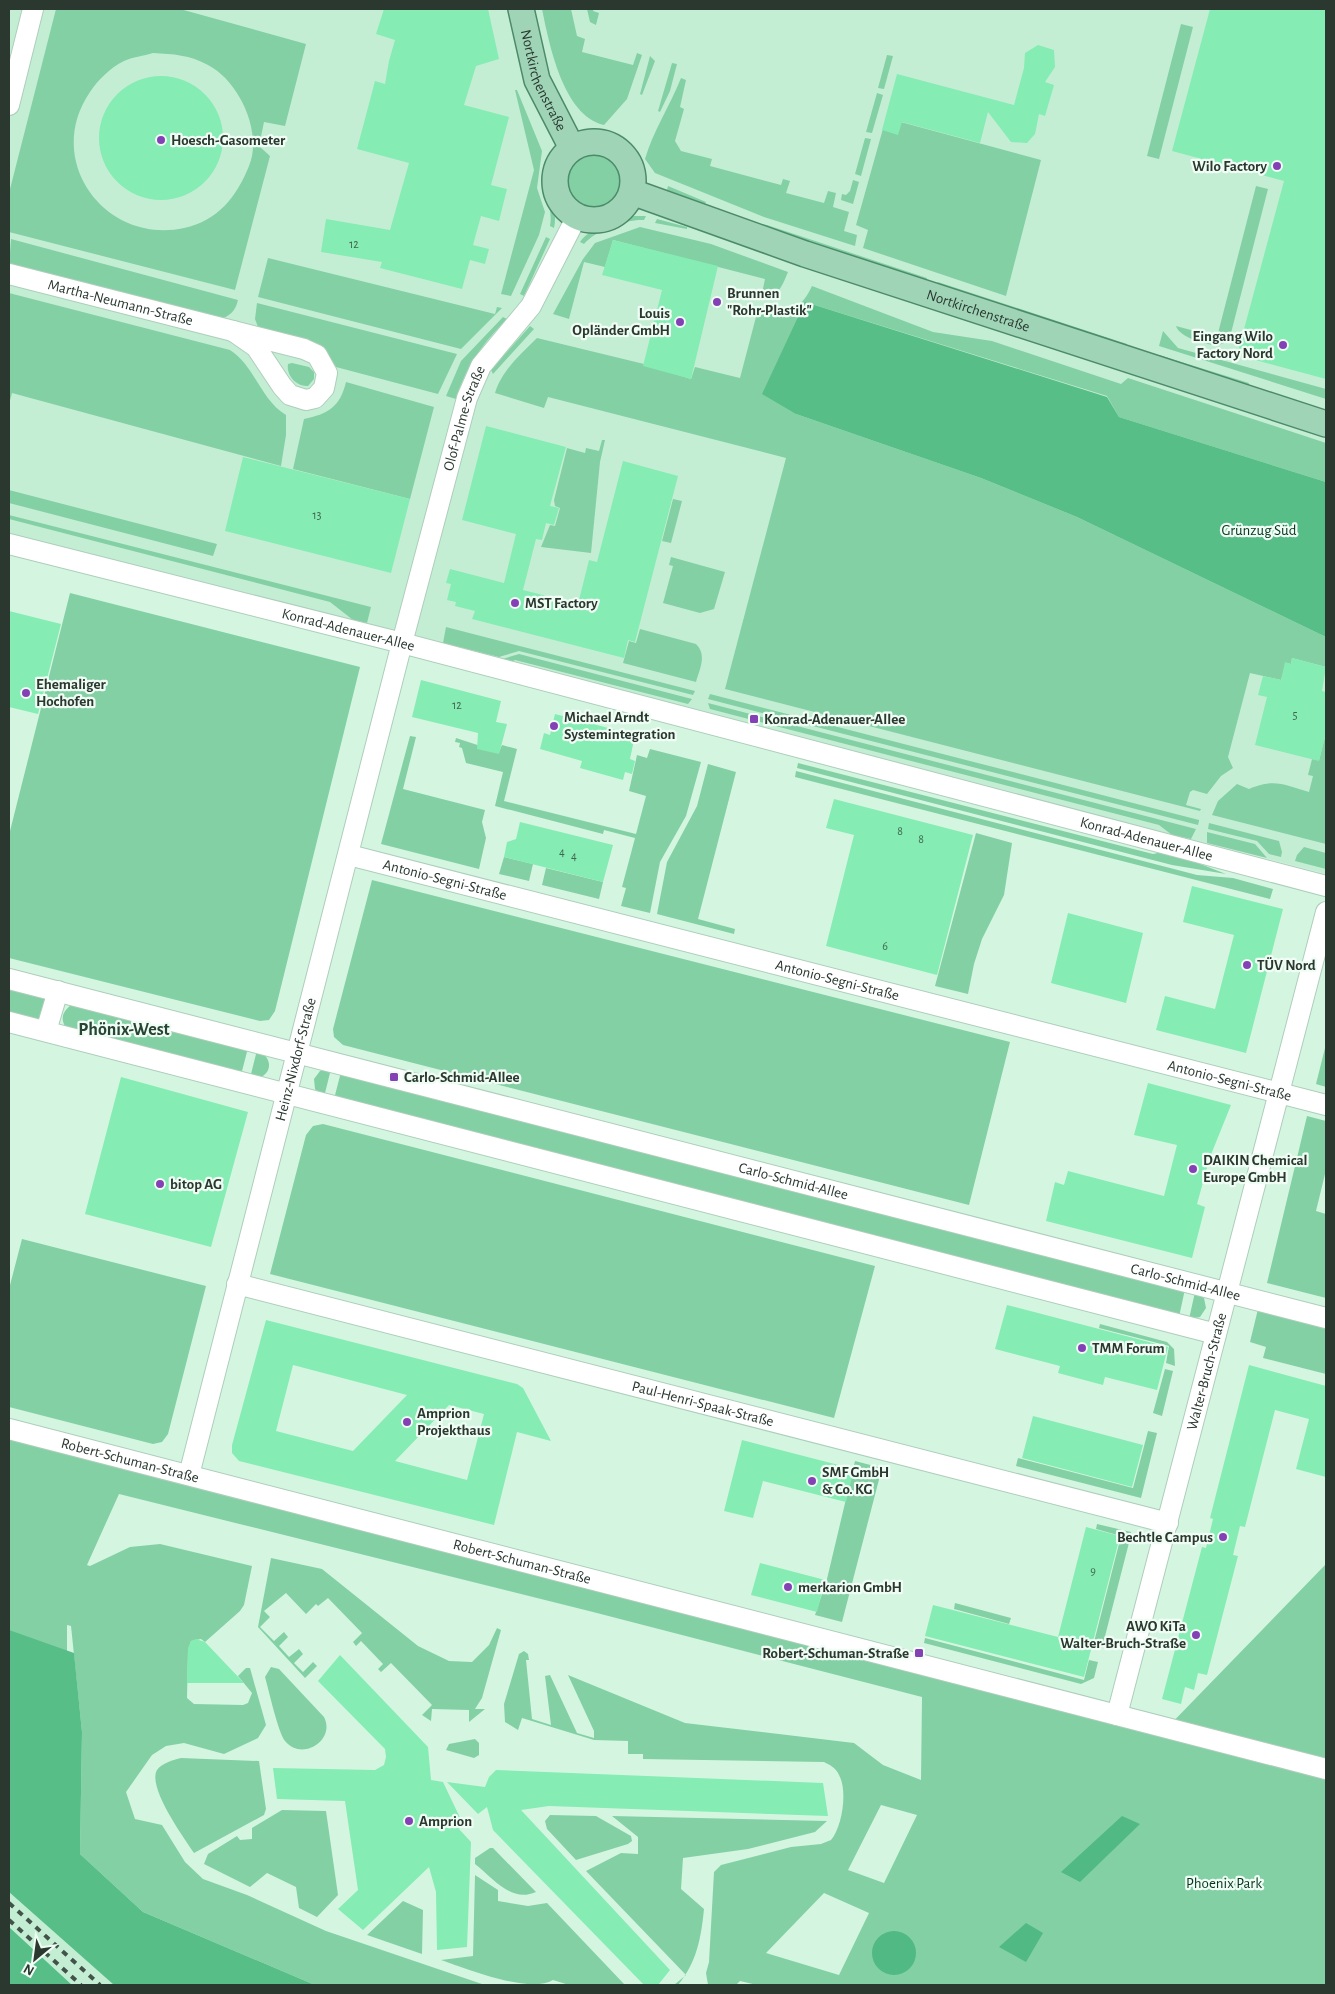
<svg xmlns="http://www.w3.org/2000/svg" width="1335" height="1994" viewBox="0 0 1335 1994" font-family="'Alegreya Sans',sans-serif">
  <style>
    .built { fill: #c4eed4 }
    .green { fill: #83d0a4; fill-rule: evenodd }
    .forest { fill: #57be88 }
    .water { fill: #51b983 }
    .building { fill: #85ecb3; fill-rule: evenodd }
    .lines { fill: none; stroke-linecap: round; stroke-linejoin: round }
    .minor-casing { stroke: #adceba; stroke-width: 22 }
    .major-casing { stroke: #4c8b69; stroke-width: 28 }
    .minor { stroke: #fff; stroke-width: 20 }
    .major { stroke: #9fd4b7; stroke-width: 25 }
    .rail { stroke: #425349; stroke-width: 4; stroke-dasharray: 6 6; stroke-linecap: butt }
    .poi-dot { fill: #8441b5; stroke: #f0fdf5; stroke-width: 2 }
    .labels { text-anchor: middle; stroke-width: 4.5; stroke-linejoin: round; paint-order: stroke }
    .number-label { font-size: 12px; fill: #416551 }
    .street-label { font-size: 15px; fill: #2a3830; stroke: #f0fdf5 }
    .poi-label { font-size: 15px; font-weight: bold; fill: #2a3830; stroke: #f0fdf5; text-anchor: start }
    .park-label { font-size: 15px; fill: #06341f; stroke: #f0fdf5 }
    .quarter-label { font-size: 18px; font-weight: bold; fill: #284434; stroke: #f0fdf5 }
  </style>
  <rect width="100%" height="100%" fill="#d4f6e1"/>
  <path class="built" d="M9 9H1326V874L9 535Z
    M9 1892 114 1985H72L9 1927Z"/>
  <path class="green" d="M56 9H180L306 44 285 126 264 122 259 146 270 156 235 290 9 232V193ZM153 53C173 54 190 55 208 65 239 81 263 132 249 166 237 196 218 221 184 228 105 245 43 160 90 92 98 80 110 68 124 61 132 57 144 56 153 53Z
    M542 9H571L577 36 585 39 582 52 633 65 637 53 642 55 627 99 604 125C563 116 549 43 542 9Z
    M587 9H594L593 11 599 13 596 25 590 22Z
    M1181 24 1193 27 1159 159 1147 156Z
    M887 55 893 56 884 89 878 88Z
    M650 56 655 61 642 95 640 94Z
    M672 63 677 64 670 91 660 112 658 111Z
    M681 78 686 80 680 107 684 109 675 141 681 151 712 159 710 166 781 185 783 179 790 181 786 193 824 203 828 191 836 193 833 207 849 212 844 231 857 235 855 246 764 217 655 173 645 159C653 131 670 106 681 78Z
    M515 90H517L542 151 537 188 545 212 539 235 511 296 501 294 534 170Z
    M877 93 883 95 872 133 866 132Z
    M886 118 1041 160 1006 296 863 248 868 230 856 225Z
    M865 138 871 139 861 176 855 174Z
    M567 182a27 27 0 1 1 54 0a27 27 0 1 1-54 0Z
    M547 165 551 166C544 188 559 206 554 228L550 226C554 205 539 187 547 165Z
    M853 180 859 182 853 204 841 200 842 194 846 195 850 191Z
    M668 186 706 202 705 204 667 190Z
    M1256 186 1268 189 1230 337C1226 341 1223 345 1217 345 1205 345 1179 337 1176 326L1217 337Z
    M632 216H646L644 220C626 219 596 230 584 244L580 242C589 228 616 221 632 216Z
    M657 219 687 227V229L655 223Z
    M752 223 767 225 927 278 925 283Z
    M640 227 711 244 788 272C783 284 777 301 761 298L765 279 613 240 605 267 584 262 569 319 553 314 583 259 595 243Z
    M546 237 550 239 524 296 520 294Z
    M11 239 238 300C235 312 230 316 218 320L9 266Z
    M268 258 495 314 497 307 502 308 461 349 258 297Z
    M938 282 1127 344 1125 348 936 286Z
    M812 286 933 332 992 341 1121 384 1128 378 1326 443V482L1119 417 1107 396 805 302 796 414 981 478 1077 517 1326 637V667L1292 658 1291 664 1286 663 1281 680 1250 673 1228 757 1233 768 1221 776 1207 794 1193 790 1190 792 1186 805 1201 809 1200 811 725 689 786 458 548 397 544 408 495 393C502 370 520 355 537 338L644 364 691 379 695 367 740 378 757 313C785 316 800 312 812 286Z
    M9 293 230 350C255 366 260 399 286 415V435L281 466 12 393 9 404Z
    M257 303 457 354 438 394 336 367 326 351 258 327 255 319Z
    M503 317 507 319C483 343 466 366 456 399L446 396 461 361Z
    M530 326 534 329 493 374 491 370Z
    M1163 331 1178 348 1326 389V399L1159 346Z
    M1159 355 1249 383 1248 387 1158 359Z
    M292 363 309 367 314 372V379L308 386C297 387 286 376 288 364Z
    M346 382 434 407 410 499 293 469 304 419C328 414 340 407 346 382Z
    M602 440H605L600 462 591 553 541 547 550 525 555 526 560 508 555 506 554 500 567 448 585 453 586 448 599 451Z
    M9 490 217 544 213 556 9 503Z
    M673 499 682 501 671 543 662 541Z
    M9 515 371 607 367 623 353 620 330 602 9 519Z
    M671 557 725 572 714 609 700 613 663 603 673 566 669 565Z
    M70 593 360 667 275 1011 269 1020 260 1021 9 958V835Z
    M446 627 695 691 693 695 519 651 499 657 443 643Z
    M640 629 696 644C707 655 700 668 696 682L623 663 629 641 636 643Z
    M519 654 692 699 688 704 515 660 507 664 496 661Z
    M710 694 1199 820V821L1198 825 708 699Z
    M708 703 1196 829 1191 839 1172 835 1159 825 710 709Z
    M1326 733V844L1212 815 1218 801 1237 784 1249 789C1275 778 1284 785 1309 792L1313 776 1308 775 1312 759 1319 760Z
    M410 736 416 737 403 789 485 810 482 822 486 838 479 869 381 844Z
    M456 738 499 752 502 745 517 749 504 801 636 834 646 796 629 791 637 755 647 758 650 749 701 762 686 816 660 862 650 913 621 906 626 888 622 887 635 838 604 830 603 834 495 806 503 772 466 763 462 748 459 747 460 743 455 742Z
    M798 763 1153 854 1167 851 1226 874 1172 865 797 768Z
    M708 764 736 772 698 919 735 929 734 934 657 914 667 862 697 806Z
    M796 771 1197 875 1233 878 1273 889 1270 899 795 777Z
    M1209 823 1279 841 1282 852 1281 857 1269 854 1257 841 1208 829Z
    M1207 832 1255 844 1267 858 1207 843Z
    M976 833 1012 843 1004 895 982 939 974 964 968 994 935 986Z
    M1304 847 1326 853V869L1295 861 1297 855Z
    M504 857 533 864 529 881 499 874Z
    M546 868 603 882 599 899 542 885Z
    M372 880 1010 1042 969 1205 343 1045 334 1037 333 1029Z
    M9 986 43 997C49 1007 45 1011 39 1020L9 1016Z
    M74 1003 248 1048 241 1075 71 1033C59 1022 60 1012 74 1003Z
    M1326 1044V1087L1316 1084Z
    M257 1050C269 1055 274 1068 263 1076L250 1078Z
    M331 1069 324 1097 315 1089 314 1079 320 1071Z
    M341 1072 1185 1289 1179 1317 334 1099Z
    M1307 1116 1326 1121V1170L1316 1211 1326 1214V1298L1267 1283Z
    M323 1124 875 1266 834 1418 270 1274 306 1135 313 1126Z
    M22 1239 206 1286 168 1434 162 1442 153 1444 9 1407V1289Z
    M1195 1292 1204 1298 1206 1308 1200 1317 1189 1319Z
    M1258 1309 1326 1326V1374L1263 1358 1266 1347 1250 1342Z
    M1100 1324 1167 1342 1174 1349 1175 1366 1166 1363 1169 1346 1099 1328Z
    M1165 1369 1173 1371 1162 1416 1153 1413Z
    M1148 1431 1157 1433 1141 1498 1016 1466 1018 1458 1133 1488Z
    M9 1436 1161 1734 1326 1564V1985H757L740 1981 736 1985H708L706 1973 709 1962 714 1872 721 1865 791 1847 821 1844 831 1840C842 1827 848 1791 839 1775 836 1768 830 1765 824 1762L643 1759V1754H628V1741L594 1740 522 1718 518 1730 505 1722 504 1704 519 1654 524 1651 528 1654 529 1660H526L532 1719 551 1725 545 1676 550 1675 577 1733 594 1738V1731L568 1675 685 1723 854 1743 883 1765 921 1780 922 1697 593 1612 119 1494 87 1565 90 1566 130 1547 160 1544 252 1566 244 1605 240 1611 205 1642 201 1639 191 1641 188 1652 187 1698 194 1704 243 1705 248 1703 252 1693 238 1676 246 1668H250L266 1725 258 1738 224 1754 184 1743 166 1746 152 1755 126 1792 135 1819 162 1825 185 1862 203 1879 247 1895 326 1931 485 1985H315L143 1912 80 1854 82 1732 71 1626 67 1625V1659L9 1639ZM881 1805 917 1815 884 1883 848 1870ZM824 1893 869 1913 839 1975 766 1953Z
    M855 1461 882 1468 842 1622 815 1615 827 1579Z
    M1097 1524 1131 1532V1535L1102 1648 1093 1646 1121 1536 1096 1529Z
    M271 1558 322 1569 418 1646 449 1661 472 1662 489 1645 497 1628 501 1630 482 1698 475 1709H485L469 1722V1710L432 1709 431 1721 422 1715 432 1705 391 1663 381 1672 378 1669 383 1664 361 1641 356 1646 353 1642 362 1633 328 1598 318 1606 316 1604 306 1614 286 1593 264 1611 270 1617 260 1627 274 1641 284 1632 288 1637 279 1646 289 1657 299 1649 303 1654 294 1663 303 1672 313 1662 317 1666 305 1678 258 1627Z
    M955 1603 1011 1618 1009 1624 954 1609Z
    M925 1638 1084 1680 1089 1660 1098 1662 1094 1678 1081 1684 924 1643Z
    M271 1667 279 1669 324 1717C336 1740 302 1762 285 1741 278 1732 269 1691 265 1677Z
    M475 1739 479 1743V1755L474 1758 446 1750 449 1744Z
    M181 1758 259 1761 266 1809 264 1815 194 1853C184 1838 147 1787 157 1770 162 1763 173 1760 181 1758Z
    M282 1810 326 1811 338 1895 317 1917 299 1908 296 1887 267 1873 250 1887 204 1864 208 1854 237 1836 240 1840 252 1839V1828Z
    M550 1815 596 1816 631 1836 632 1841 628 1844 576 1860 547 1829 545 1821Z
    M612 1816 827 1821 815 1832 748 1849 683 1858 681 1889 704 1909C701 1938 697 1962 678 1985H674L686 1975 586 1871 621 1853 638 1854V1837Z
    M490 1848H493L536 1892C511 1903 494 1879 475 1864V1858Z
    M475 1875 498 1890V1901L528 1906 547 1903 625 1985H569L553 1980C529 1994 467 1969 441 1960L473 1956Z
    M403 1901 423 1910 422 1954 367 1935Z"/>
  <path class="forest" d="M805 302 1107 397 1119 417 1326 482V637L1077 517 981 478 796 414 762 394Z
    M9 1630 74 1653 82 1732 80 1854 143 1912 315 1985H114L9 1892Z
    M9 1927 72 1985H9Z"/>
  <path class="water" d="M1122 1816 1140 1824 1080 1882 1061 1872Z
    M1026 1923 1043 1933 1026 1962 999 1947Z
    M872 1953a22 22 0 1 1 44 0a22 22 0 1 1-44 0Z"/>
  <path class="building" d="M384 9H488L499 59 476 66 464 105 509 117 491 185 507 189 499 221 481 216 473 245 489 249 485 264 470 260 462 289 380 268 382 262 321 252 326 219 390 230 409 163 357 149 375 81 385 84 389 61 395 40 376 34Z
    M1210 9H1326V379L1237 355 1284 181 1172 151Z
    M1038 45 1054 50 1055 67 1045 82 1054 85 1045 116 1039 114 1035 134 1027 143 1011 142 988 112 980 143 902 122 898 135 882 130 897 74 1014 105 1024 68 1025 53Z
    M99 138a62 62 0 1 1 124 0a62 62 0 1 1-124 0Z
    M613 240 718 266 691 379 643 366 662 290 602 275Z
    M486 426 566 447 550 506 559 508 554 525 546 523 542 540 536 539 523 590 578 604 589 560 597 562 623 461 678 476 635 642 628 640 624 658 472 619 475 611 455 606 456 602 447 600 451 584 446 583 450 569 504 583 516 534 462 520Z
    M243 457 410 499 391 573 225 531Z
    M9 611 61 624 38 714 9 707Z
    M1292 658 1326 667 1322 691 1326 692V733L1319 761 1255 745 1267 697 1258 695 1263 676 1281 680 1285 662 1291 664Z
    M421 680 501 701 496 722 507 724 499 754 477 749 478 733 412 717Z
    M555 714 635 735 630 759 635 761 632 774 625 772 623 780 580 768 582 761 540 749 544 733 550 735Z
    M834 799 973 835 937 975 826 946 854 835 826 828Z
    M520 822 613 845 603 882 504 857 507 842 516 839Z
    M1192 886 1283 909 1246 1053 1156 1030 1165 996 1215 1009 1234 935 1183 922Z
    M1068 913 1143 933 1126 1003 1051 983Z
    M121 1077 248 1112 211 1247 85 1214Z
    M1148 1083 1231 1105 1210 1157 1197 1204 1205 1207 1192 1258 1046 1221 1055 1182 1064 1185 1068 1171 1164 1196 1177 1145 1134 1135Z
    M1007 1305 1168 1347 1157 1390 1105 1377 1103 1385 1058 1373 1060 1366 995 1349Z
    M266 1320 517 1384 523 1388 551 1441 517 1432 494 1525 239 1461 232 1453V1445ZM293 1365 407 1395 353 1451 276 1431ZM449 1405 484 1414 467 1480 395 1461Z
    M1249 1365 1326 1386V1477L1296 1469 1309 1419 1275 1410 1245 1527 1240 1526 1233 1555 1238 1556 1207 1675 1198 1673 1194 1690 1185 1687 1181 1704 1162 1699 1202 1547 1206 1548 1213 1519 1210 1518Z
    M1033 1416 1143 1445 1132 1487 1022 1458Z
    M742 1440 854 1469 846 1502 763 1481 753 1518 724 1511Z
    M1086 1527 1120 1536 1084 1677 925 1636 933 1605 1058 1637Z
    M760 1563 825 1580 817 1612 751 1595Z
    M196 1639 205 1642 244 1683H187L188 1648 191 1641Z
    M340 1655 428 1747 431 1780 443 1782 464 1826 459 1829 471 1842 467 1947 437 1950 436 1892 429 1867 363 1930 338 1909 358 1890 345 1801 277 1799 273 1768 375 1770 384 1765 386 1757 385 1749 318 1681Z
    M496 1770 823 1783 828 1816 549 1806 521 1810 670 1970 658 1985H644L493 1830 487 1807 478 1814 447 1782 485 1787 489 1777Z"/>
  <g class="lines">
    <defs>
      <g id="minor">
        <path d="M9 105 33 9"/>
        <path id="s1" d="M9 274 233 331"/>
        <path d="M233 331 304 349 317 355 327 373 324 388 315 398 306 400 290 395 282 386 256 347Z"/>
        <path id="s2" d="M9 544 402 643 1326 886"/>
        <path id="s3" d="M349 855 1326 1105"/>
        <path id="s4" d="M9 979 1326 1318"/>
        <path d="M9 1022 1216 1334"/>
        <path d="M46 1031 58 991"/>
        <path id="s5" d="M237 1284 1168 1523"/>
        <path id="s6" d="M9 1429 1326 1769"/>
        <path id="s7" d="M189 1475 402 643 467 398 481 366 531 306 577 216"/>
        <path id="s8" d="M1117 1715 1326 912"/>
      </g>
      <g id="major">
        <path id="s9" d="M521 9 537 80 572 148"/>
        <circle cx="594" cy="181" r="39"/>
        <path id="s10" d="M632 192 805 254 1326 424"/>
      </g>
    </defs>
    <use href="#minor" class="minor-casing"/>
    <use href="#major" class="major-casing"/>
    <use href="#minor" class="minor"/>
    <use href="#major" class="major"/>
    <path class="rail" d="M9 1903 100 1985
      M9 1920 81 1985"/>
  </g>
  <g class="poi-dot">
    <circle cx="161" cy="140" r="5"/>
    <circle cx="1277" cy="166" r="5"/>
    <circle cx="717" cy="302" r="5"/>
    <circle cx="680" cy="322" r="5"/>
    <circle cx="1283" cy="345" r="5"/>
    <circle cx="515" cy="603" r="5"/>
    <circle cx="26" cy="693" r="5"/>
    <rect x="749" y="714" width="10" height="10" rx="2.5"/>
    <circle cx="554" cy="726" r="5"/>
    <circle cx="1247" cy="965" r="5"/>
    <rect x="389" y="1072" width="10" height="10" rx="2.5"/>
    <circle cx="1193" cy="1169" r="5"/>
    <circle cx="160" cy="1184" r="5"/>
    <circle cx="1082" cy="1348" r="5"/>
    <circle cx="407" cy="1422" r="5"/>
    <circle cx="812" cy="1481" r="5"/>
    <circle cx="1223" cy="1537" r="5"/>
    <circle cx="788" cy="1587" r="5"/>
    <circle cx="1196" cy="1635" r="5"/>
    <rect x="914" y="1648" width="10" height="10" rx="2.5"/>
    <circle cx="409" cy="1821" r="5"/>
  </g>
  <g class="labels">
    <g class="number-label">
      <text x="354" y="248">12</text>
      <text x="317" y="519">13</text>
      <text x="457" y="709">12</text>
      <text x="1295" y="719">5</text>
      <text x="900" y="835">8</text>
      <text x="921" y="843">8</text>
      <text x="562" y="856">4</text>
      <text x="574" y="860">4</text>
      <text x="885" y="950">6</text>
      <text x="1093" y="1575">9</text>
    </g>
    <g class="street-label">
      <text dy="5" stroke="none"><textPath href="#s9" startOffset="75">Nortkirchenstraße</textPath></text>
      <text dy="5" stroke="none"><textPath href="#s1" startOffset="115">Martha-Neumann-Straße</textPath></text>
      <text dy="5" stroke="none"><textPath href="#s10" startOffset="366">Nortkirchenstraße</textPath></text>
      <text dy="5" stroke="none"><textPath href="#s7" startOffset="1092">Olof-Palme-Straße</textPath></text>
      <text dy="5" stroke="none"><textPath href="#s2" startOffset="350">Konrad-Adenauer-Allee</textPath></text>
      <text dy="5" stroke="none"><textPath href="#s2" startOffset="1175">Konrad-Adenauer-Allee</textPath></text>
      <text dy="5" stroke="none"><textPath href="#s3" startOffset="99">Antonio-Segni-Straße</textPath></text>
      <text dy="5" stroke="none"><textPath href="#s3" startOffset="504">Antonio-Segni-Straße</textPath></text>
      <text dy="5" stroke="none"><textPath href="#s7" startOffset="429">Heinz-Nixdorf-Straße</textPath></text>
      <text dy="5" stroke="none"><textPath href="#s3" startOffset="909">Antonio-Segni-Straße</textPath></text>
      <text dy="5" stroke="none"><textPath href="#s4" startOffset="810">Carlo-Schmid-Allee</textPath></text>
      <text dy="5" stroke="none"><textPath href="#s4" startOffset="1215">Carlo-Schmid-Allee</textPath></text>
      <text dy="5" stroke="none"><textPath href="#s8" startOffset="355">Walter-Bruch-Straße</textPath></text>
      <text dy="5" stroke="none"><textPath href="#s5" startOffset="481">Paul-Henri-Spaak-Straße</textPath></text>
      <text dy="5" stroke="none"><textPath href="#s6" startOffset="125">Robert-Schuman-Straße</textPath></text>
      <text dy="5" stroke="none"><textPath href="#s6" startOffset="530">Robert-Schuman-Straße</textPath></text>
    </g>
    <g class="poi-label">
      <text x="171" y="145">Hoesch-Gasometer</text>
      <text x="1267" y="171" text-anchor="end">Wilo Factory</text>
      <text x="727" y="298">Brunnen<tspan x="727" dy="17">"Rohr-Plastik"</tspan></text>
      <text x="670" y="318" text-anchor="end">Louis<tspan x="670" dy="17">Opländer GmbH</tspan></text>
      <text x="1273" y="341" text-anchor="end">Eingang Wilo<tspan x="1273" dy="17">Factory Nord</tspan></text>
      <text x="525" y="608">MST Factory</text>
      <text x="36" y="689">Ehemaliger<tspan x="36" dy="17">Hochofen</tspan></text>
      <text x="564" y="722">Michael Arndt<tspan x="564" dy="17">Systemintegration</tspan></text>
      <text x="764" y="724">Konrad-Adenauer-Allee</text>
      <text x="1257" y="970">TÜV Nord</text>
      <text x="404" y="1082">Carlo-Schmid-Allee</text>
      <text x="1203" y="1165">DAIKIN Chemical<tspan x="1203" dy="17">Europe GmbH</tspan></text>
      <text x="170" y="1189">bitop AG</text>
      <text x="1092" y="1353">TMM Forum</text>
      <text x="417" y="1418">Amprion<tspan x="417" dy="17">Projekthaus</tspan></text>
      <text x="822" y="1477">SMF GmbH<tspan x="822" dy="17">&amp; Co. KG</tspan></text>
      <text x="1213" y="1542" text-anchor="end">Bechtle Campus</text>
      <text x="798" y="1592">merkarion GmbH</text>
      <text x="1186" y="1631" text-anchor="end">AWO KiTa<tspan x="1186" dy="17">Walter-Bruch-Straße</tspan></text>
      <text x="909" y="1658" text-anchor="end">Robert-Schuman-Straße</text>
      <text x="419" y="1826">Amprion</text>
    </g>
    <g class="park-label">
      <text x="1259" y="535">Grünzug Süd</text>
      <text x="1224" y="1888">Phoenix Park</text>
    </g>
    <g class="quarter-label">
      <text x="124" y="1035">Phönix-West</text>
    </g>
  </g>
  <rect width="1335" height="1994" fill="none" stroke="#2a3830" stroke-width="20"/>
  <g transform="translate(35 1959) rotate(209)" stroke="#f0fdf5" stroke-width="4" paint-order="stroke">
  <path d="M0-4L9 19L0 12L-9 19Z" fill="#2a3830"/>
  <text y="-8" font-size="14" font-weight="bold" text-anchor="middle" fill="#2a3830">N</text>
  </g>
</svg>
